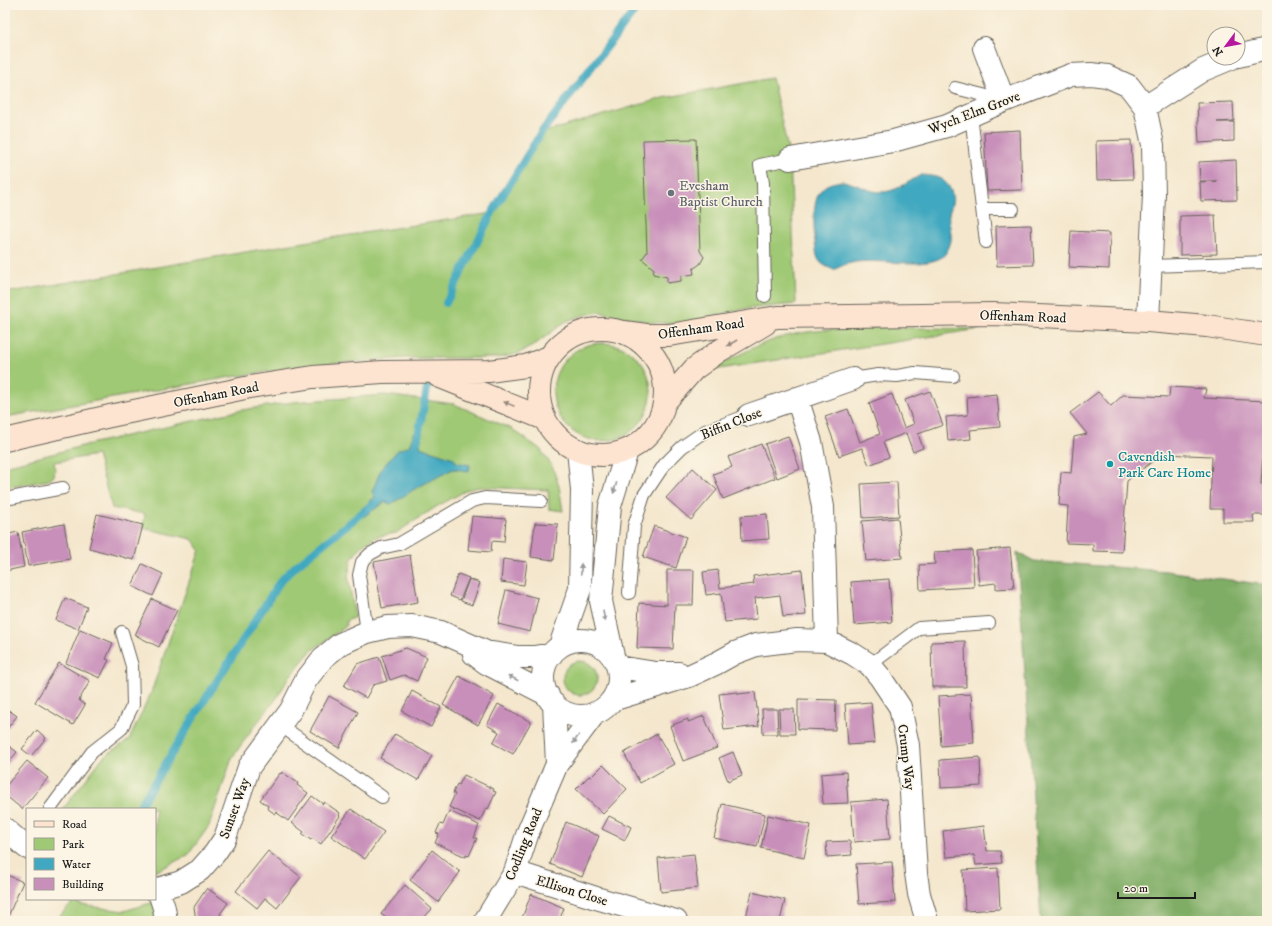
<svg xmlns="http://www.w3.org/2000/svg" width="1272" height="926" viewBox="0 0 1272 926" font-family="'IM FELL DW Pica',serif">
  <style>
    .green { fill: #a0c975; stroke: #5e7248 }
    .forest { fill: #80ad66; stroke: #4e6441 }
    .water { fill: #40a8c0; stroke: #2e626e }
    .lines { fill: none; stroke-linecap: round; stroke-linejoin: round }
    .stream { stroke: #40a8c0; stroke-width: 8 }
    .building { fill: #c88fba }
    .service-casing { stroke: #68635a; stroke-width: 14 }
    .minor-casing { stroke: #68635a; stroke-width: 24 }
    .secondary-casing { stroke: #68635a; stroke-width: 24 }
    .service { stroke: #fff; stroke-width: 12 }
    .minor { stroke: #fff; stroke-width: 22 }
    .secondary { stroke: #fde4d0; stroke-width: 22 }
    .oneway { fill: #988a7f }
    .oneway2 { fill: #999 }
    .worship-dot { fill: #6b7280; stroke: #fcf5e5; stroke-width: 1.5 }
    .culture-dot { fill: #0f9aa8; stroke: #fcf5e5; stroke-width: 1.5 }
    .labels { text-anchor: middle; stroke-width: 3; stroke-linejoin: round; paint-order: stroke }
    .street-label { font-size: 14px; fill: #1c1c1c; stroke: #fcf5e5 }
    .worship-label { font-size: 14px; fill: #5b616d; stroke: #fcf5e5; text-anchor: start }
    .culture-label { font-size: 14px; fill: #0d838f; stroke: #fcf5e5; text-anchor: start }
  </style>
  <rect width="100%" height="100%" fill="#fcf5e5"/>
  <filter id="ink" filterUnits="userSpaceOnUse"><feTurbulence type="fractalNoise" baseFrequency=".025" numOctaves="2"/><feDisplacementMap in="SourceGraphic" scale="8" xChannelSelector="R" yChannelSelector="G"/><feConvolveMatrix kernelMatrix="1 2 1 2 8 2 1 2 1" color-interpolation-filters="sRGB"/></filter>
  <filter id="wash" filterUnits="userSpaceOnUse"><feTurbulence type="fractalNoise" baseFrequency=".012" numOctaves="4" result="noise"/><feDisplacementMap in="SourceGraphic" scale="16" xChannelSelector="R" yChannelSelector="G"/><feGaussianBlur stdDeviation="0.9" result="paint"/><feColorMatrix in="noise" values="0 0 0 0 0 0 0 0 0 0 0 0 0 0 0 0 0 1.4 0 .05"/><feComposite in="paint" operator="in"/></filter>
  <g filter="url(#wash)">
    <rect width="100%" height="100%" fill="#f4e7cd"/>
    <path class="green" d="M772 78 790 159 796 304 743 309 682 324 649 322 599 312 580 316 565 322 533 346 517 354 497 358H406L325 364 231 377 5 417V293L292 244 492 213 541 133 663 98Z
      M869 327 980 329 712 370C742 352 773 336 808 332 828 329 849 329 869 327Z
      M553 392a49 49 0 1 1 98 0a49 49 0 1 1-98 0Z
      M385 395 454 404 512 429 540 449 552 466 559 486 563 511 549 509 548 490 479 487 467 490 436 507 396 533 376 537 362 546 352 558 348 576 355 617 346 621V626L311 651 290 676 276 699 253 728 232 758 209 826 188 855 155 872V809H63L103 757 129 740 151 693 200 550 192 539 143 528 145 514 112 508 97 455 54 462 55 470 54 476 49 480 5 488V466L94 443 242 410 293 402Z
      M563 678a17 17 0 1 1 34 0a17 17 0 1 1-34 0Z
      M161 900 166 921H54L74 902 81 905 124 911Z"/>
    <path class="forest" d="M1017 552 1034 561 1166 571 1267 585V921H1041Z"/>
    <path class="water" d="M921 175C935 176 945 177 951 191 956 200 949 208 949 217 949 228 954 237 949 247 948 250 944 256 942 257 922 270 875 257 851 263 845 264 839 267 834 270 817 263 817 260 815 242 814 227 811 197 824 187 826 185 829 184 832 183 837 182 843 180 847 182 856 184 872 192 879 192 895 193 907 182 921 175Z
      M414 433H422L420 447 454 458 456 462 470 465 469 471 453 469 418 487 391 504 385 502 363 517 359 511 375 497 372 492 381 469 398 450 409 446Z"/>
    <g class="lines">
      <path class="stream" d="M446 303 492 213 541 133 639 5
        M417 442 430 373
        M138 809 196 714 281 580 297 565 368 508"/>
    </g>
    <g id="blocks">
      <path class="building" d="M1233 102 1234 121 1217 122H1234V141L1199 143 1197 103Z
        M1020 130 1022 190 987 191 984 132Z
        M696 139 700 251 704 257 700 264 693 269 694 274 681 276V281L667 283V277L653 274 654 269 642 259 647 252 643 140Z
        M1131 140 1133 179 1097 180 1096 141Z
        M1236 160 1237 200 1201 201 1200 182 1217 181H1200L1199 162Z
        M1215 215 1217 254 1180 255V216Z
        M1031 225 1033 265 997 266 996 226Z
        M1071 231 1110 233 1109 269 1069 267Z
        M1170 387 1206 389 1204 398 1267 401V454H1263L1261 484 1266 485 1264 515H1253L1254 522H1223V509H1210L1212 456 1162 454 1127 481 1122 552 1093 551V544L1066 543 1068 506 1059 505 1061 472 1071 473 1074 437 1087 434 1070 413 1098 392 1111 406 1123 395 1169 397Z
        M930 391 943 425 918 434 923 448 913 452 906 433 883 442 889 457 869 465 862 448 839 456 825 417 848 409 860 442 880 434 869 403 892 394 904 428 914 424 905 400Z
        M997 394 1000 427 970 430 971 439 948 441 946 417 968 415 967 397Z
        M788 436 800 469 777 478 765 444Z
        M761 444 775 478 723 499 713 474 732 467 728 457Z
        M693 468 717 490 691 520 666 498Z
        M897 482 899 516 863 518 861 484Z
        M97 514 143 525 134 560 89 548Z
        M767 514 769 539 742 541 741 516Z
        M472 516 506 519 504 542 492 541 491 552 468 550Z
        M898 518 902 558 866 561 862 521Z
        M535 523 558 524 554 560 531 557Z
        M64 524 70 559 28 566 22 532Z
        M654 526 686 537 676 568 643 557Z
        M18 532 24 567 5 571V535Z
        M1010 548 1014 588 996 589V583L979 585 976 551Z
        M972 550 974 587 920 590 919 565 935 564 934 552Z
        M410 555 418 602 382 608 374 562Z
        M503 559 527 562 524 585 501 582Z
        M142 564 163 574 153 596 132 586Z
        M667 570H694L693 605H675L673 649 637 648 639 603 667 605Z
        M718 570 720 588 754 584 753 576 802 570 806 615 783 617 780 595 755 598 757 619 725 622 721 593 706 595 703 572Z
        M458 574 469 578 460 600 450 596Z
        M469 579 480 583 472 605 461 601Z
        M889 579 892 622 854 625 851 582Z
        M506 590 538 598 530 632 498 624Z
        M65 598 87 607 78 629 56 620Z
        M152 599 177 610 159 647 135 635Z
        M80 629 113 643 106 659 109 660 100 678 66 663Z
        M965 641 966 687H932L931 642Z
        M406 648 427 657 417 681 404 675 390 680 382 656Z
        M379 657 387 681 373 685 366 698 344 686 357 664Z
        M59 663 90 681 79 700 85 705 73 725 35 702Z
        M459 676 494 696 478 725 443 705Z
        M412 691 441 707 431 727 402 711Z
        M738 692V694L755 692 759 726 724 730 719 694Z
        M971 694 974 743 941 746 938 696Z
        M329 696 358 712 339 748 310 731Z
        M798 699 836 700 835 730 798 729Z
        M871 702 875 743 848 745 845 704Z
        M498 704 531 722 513 754 493 743 499 732 487 725Z
        M7 709 17 716 5 731V712Z
        M762 709H777L778 734H763Z
        M779 709H794L795 734H780Z
        M704 716 717 748 683 761 670 726 688 719V722Z
        M37 730 46 738 31 756 22 749Z
        M395 734 432 756 418 780 380 758Z
        M657 734 674 764 640 783 624 753Z
        M5 743 17 752 5 767Z
        M733 752 742 775 728 781 719 758Z
        M980 757 981 786 941 788 940 760Z
        M27 761 48 778 22 809 5 795V787Z
        M603 765 627 789 603 814 576 789 589 776 591 777Z
        M282 772 298 783 297 785 308 793 288 821 276 812 275 814 267 808 268 806 260 800 280 773 281 774Z
        M846 772 848 803 823 804 821 774Z
        M464 775 494 789 493 791 496 792 488 809 486 808 480 821 449 807 455 794 453 793 457 784 459 785Z
        M312 796 323 804 324 802 340 813 339 815 340 816 321 844 312 838 311 840 302 834 304 832 292 823Z
        M887 799 890 839 854 842 851 802Z
        M722 804 765 814 757 847 714 838Z
        M351 809 384 832 365 859 331 836Z
        M449 811 479 825 474 838H477L469 856 466 855V857L435 843 439 834 436 833 440 824 443 825Z
        M768 815 811 825 804 858 761 848Z
        M609 816 631 827 625 840 602 829Z
        M566 822 599 836 582 877 550 864Z
        M984 826 987 851H1000L1002 863 976 865 974 855 946 857 943 831Z
        M850 841 852 855 827 857 826 842Z
        M432 850 460 872 438 902 410 880Z
        M268 851 301 877 277 908 265 898 257 908 236 891Z
        M694 854 698 888 661 892 658 858Z
        M892 862 895 902 859 904 856 864Z
        M998 868 1000 909 965 911 963 870Z
        M5 874 23 882 6 921H5Z
        M405 885 432 909 421 921H390L381 914Z
        M207 888 228 903 220 914 221 921H196L194 907Z
        M752 892 785 900 780 921H745Z
        M531 894 564 908 559 921H521Z"/>
    </g>
  </g>
  <g filter="url(#ink)">
    <use href="#blocks" fill-opacity="0" stroke="#68635a" stroke-width="1"/>
    <g class="lines">
      <defs>
        <path id="service" d="M955 88 1003 100
          M971 115 986 242
          M982 209H1013
          M1151 266 1267 262
          M765 296 763 183 760 165 790 159
          M853 379 878 375 897 376 915 373 953 376
          M5 499 63 488
          M629 593 634 526 644 495 664 465 682 447 705 431 749 415
          M367 632 359 575 362 562 370 554 381 548 399 544 472 501 485 498 541 501
          M870 665 919 628 989 623
          M280 725 382 797
          M50 809 92 752 121 729 133 705 132 666 122 632"/>
        <path id="minor" d="M984 48 1004 101
          M1238 56 1267 49
          M1145 107 1203 70 1232 58
          M790 159 893 141 947 126 1004 101 1071 75 1091 74 1107 76 1129 86 1145 107 1153 145 1154 195 1148 321
          M797 398 811 442 823 507 827 641
          M749 415 853 379
          M543 678a38 38 0 1 1 76 0a38 38 0 1 1-76 0Z
          M560 646 580 589 582 490 578 450
          M474 654 486 663 548 695
          M613 656 601 601 610 506 627 451
          M618 667 656 673H679
          M612 700 689 676 717 663 735 653 756 645 797 640 827 641 853 654 870 665 880 677 900 707 908 745 916 873 919 894 927 921
          M554 704 557 764
          M5 829 27 848
          M515 872 596 898 676 921
          M158 889 164 908 166 921
          M155 890 181 882 200 870 215 853 225 838 249 767 291 710 306 680 323 658 340 644 367 632 388 627 412 626 441 632 486 652 518 657H534L552 654
          M485 921 515 872 528 832 557 764 595 713"/>
        <path id="secondary" d="M539 392a63 63 0 1 1 126 0a63 63 0 1 1-126 0Z
          M624 332 646 335H669L778 317 993 314 1148 321 1207 326 1267 335
          M438 376 545 419
          M665 402 694 369 719 351 765 324
          M5 440 110 416 250 387 313 377 382 372 489 371 526 366 549 357"/>
      </defs>
      <use href="#service" class="service-casing"/>
      <use href="#minor" class="minor-casing"/>
      <use href="#secondary" class="secondary-casing"/>
      <use href="#service" class="service"/>
      <use href="#minor" class="minor"/>
      <use href="#secondary" class="secondary"/>
    </g>
    <defs><path id="oneway-solid" d="M-6-.8H1V-3.2L6.5 0L1 3.2V.8H-6Z"/></defs>
    <g class="oneway">
      <use href="#oneway-solid" transform="translate(732 343) rotate(150)"/>
      <use href="#oneway-solid" transform="translate(509 404) rotate(-158)"/>
    </g>
    <g class="oneway2">
      <use href="#oneway-solid" transform="translate(615 488) rotate(107)"/>
      <use href="#oneway-solid" transform="translate(581 569) rotate(-89)"/>
      <use href="#oneway-solid" transform="translate(604 616) rotate(78)"/>
      <use href="#oneway-solid" transform="translate(513 678) rotate(-153)"/>
      <use href="#oneway-solid" transform="translate(576 739) rotate(127)"/>
    </g>
  </g>
  <circle class="worship-dot" cx="671" cy="193" r="4"/>
  <circle class="culture-dot" cx="1110" cy="464" r="4"/>
  <g class="labels">
    <g class="street-label">
      <text transform="translate(974 112) rotate(-21)" y="5">Wych Elm Grove</text>
      <text transform="translate(1023 316) rotate(2)" y="5">Offenham Road</text>
      <text transform="translate(701 328) rotate(-8)" y="5">Offenham Road</text>
      <text transform="translate(216 394) rotate(-11)" y="5">Offenham Road</text>
      <text transform="translate(731 423) rotate(-22)" y="5">Biffin Close</text>
      <text transform="translate(907 757) rotate(83)" y="5">Crump Way</text>
      <text transform="translate(234 808) rotate(-70)" y="5">Sunset Way</text>
      <text transform="translate(523 844) rotate(-68)" y="5">Codling Road</text>
      <text transform="translate(572 890) rotate(17)" y="5">Ellison Close</text>
    </g>
    <g class="worship-label">
      <text x="679" y="190">Evesham<tspan x="679" dy="16">Baptist Church</tspan></text>
    </g>
    <g class="culture-label">
      <text x="1118" y="461">Cavendish<tspan x="1118" dy="16">Park Care Home</tspan></text>
    </g>
  </g>
  <rect width="1272" height="926" fill="none" stroke="#fcf5e5" stroke-width="20"/>
  <rect x="26" y="808" width="130" height="92" fill="#fcf5e5" stroke="#a29e95"/>
  <rect x="34" y="821" width="20" height="6" fill="#fde4d0" stroke="#a29e95"/>
  <text x="62" y="828" font-size="12" fill="#1c1c1c">Road</text>
  <rect x="34" y="838" width="20" height="12" fill="#a0c975" stroke="#a29e95"/>
  <text x="62" y="848" font-size="12" fill="#1c1c1c">Park</text>
  <rect x="34" y="858" width="20" height="12" fill="#40a8c0" stroke="#a29e95"/>
  <text x="62" y="868" font-size="12" fill="#1c1c1c">Water</text>
  <rect x="34" y="878" width="20" height="12" fill="#c88fba" stroke="#a29e95"/>
  <text x="62" y="888" font-size="12" fill="#1c1c1c">Building</text>
  <g transform="translate(1226 46) rotate(238)"><circle r="19" fill="#fcf5e5" stroke="#a29e95"/>
  <path d="M0-3L7 15L0 10L-7 15Z" fill="#b5179e"/>
  <text y="-6" font-size="11" font-weight="bold" text-anchor="middle" fill="#1c1c1c">N</text>
  </g>
  <path d="M1118 892v6h77v-6" fill="none" stroke="#1c1c1c" stroke-width="2"/>
  <text x="1124" y="892" font-size="12" fill="#1c1c1c" stroke="#fcf5e5" stroke-width="3" paint-order="stroke">20 m</text>
</svg>
